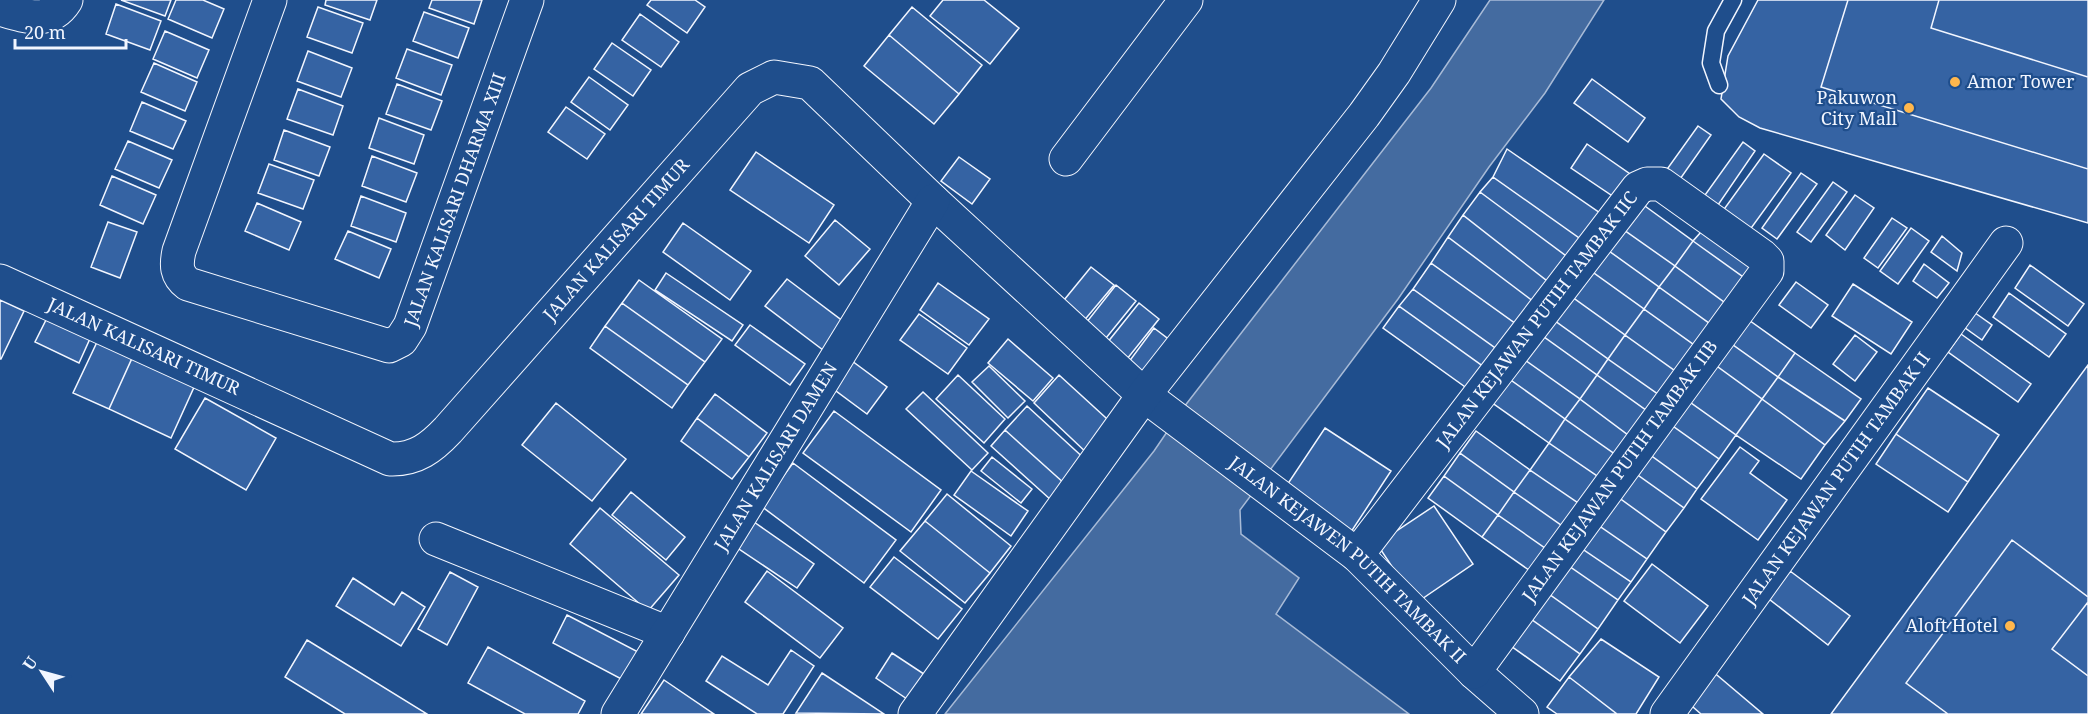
<svg xmlns="http://www.w3.org/2000/svg" width="2088" height="714" viewBox="0 0 2088 714" font-family="'Noto Serif',serif">
  <style>
    .water { fill: #446ba0; stroke: #a8bbd7; stroke-width: 1.5 }
    .building { fill: #3563a3; stroke: #f2f6ff; stroke-width: 1.5 }
    .lines { fill: none; stroke-linecap: round; stroke-linejoin: round }
    .lane-casing { stroke: #f2f6ff; stroke-width: 19 }
    .street-casing { stroke: #f2f6ff; stroke-width: 35 }
    .lane { stroke: #1f4e8c; stroke-width: 16 }
    .street { stroke: #1f4e8c; stroke-width: 33 }
    .poi-dot { fill: #ffb74d; stroke: #1f4e8c; stroke-width: 2 }
    .labels { text-anchor: middle; stroke-width: 4.5; stroke-linejoin: round; paint-order: stroke }
    .poi-label { font-size: 18px; fill: #f2f6ff; stroke: #1f4e8c; text-anchor: end }
    .street-label { font-size: 18px; fill: #f2f6ff; stroke: #1f4e8c }
  </style>
  <rect width="100%" height="100%" fill="#1f4e8c"/>
  <path class="water" d="M1490 0H1604L1545 93 1489 167 1398 299 1240 510 1241 534 1299 578 1276 614 1409 714H945L1154 451 1184 407 1431 88Z"/>
  <path class="building" d="M121 0H171L165 16Z
    M176 0H203L224 9 212 38 168 19Z
    M326 0H377L370 20 325 5Z
    M432 0H482L474 24 429 8Z
    M651 0H695L705 7 687 33 647 5Z
    M943 0H984L1019 28 990 64 930 16Z
    M1758 0H2088V223L1760 128 1739 117 1721 99 1728 56Z
    M1848 0H1939L1931 28 2088 77V169L1821 87Z
    M116 4 161 21 150 50 106 34Z
    M318 7 363 23 352 53 307 37Z
    M912 7 982 65 959 94 889 35Z
    M424 12 469 28 458 58 413 41Z
    M640 14 679 42 661 67 622 40Z
    M165 31 209 50 197 78 153 59Z
    M889 35 959 94 934 124 864 66Z
    M612 43 651 70 633 96 594 69Z
    M407 49 452 65 441 95 396 78Z
    M308 51 352 68 341 97 297 81Z
    M154 63 197 82 185 111 141 92Z
    M589 77 628 105 610 130 571 102Z
    M1592 79 1645 118 1628 142 1574 103Z
    M397 84 442 101 431 130 386 114Z
    M298 89 343 106 333 135 287 119Z
    M142 102 186 121 173 149 130 131Z
    M566 107 605 134 587 159 548 132Z
    M379 118 424 135 414 164 369 148Z
    M1698 126 1711 135 1678 182 1665 172Z
    M284 130 330 147 319 176 274 160Z
    M128 141 172 160 159 188 115 169Z
    M1743 142 1755 151 1718 205 1705 195Z
    M1587 144 1633 176 1617 199 1571 168Z
    M1507 149 1600 213 1582 240 1493 177Z
    M756 152 834 205 809 243 730 190Z
    M1764 154 1791 173 1749 231 1722 212Z
    M372 156 417 173 406 202 362 186Z
    M959 157 990 179 972 204 941 181Z
    M269 164 314 180 303 209 258 193Z
    M1801 173 1817 184 1777 239 1762 228Z
    M112 176 156 195 143 224 100 205Z
    M1493 177 1582 240 1573 261 1480 192Z
    M1833 182 1847 192 1811 242 1797 232Z
    M1480 192 1573 261 1551 284 1463 215Z
    M1855 195 1874 208 1845 250 1826 235Z
    M361 196 406 213 396 242 351 226Z
    M1638 201 1693 241 1675 266 1617 225Z
    M257 203 301 222 289 250 245 231Z
    M1463 215 1551 284 1538 305 1448 237Z
    M1892 218 1907 228 1878 268 1864 258Z
    M835 220 870 249 839 285 805 256Z
    M108 222 137 232 120 278 91 267Z
    M1710 222 1761 260 1746 279 1693 241Z
    M683 223 751 271 730 300 663 252Z
    M1617 225 1675 266 1659 287 1602 246Z
    M1911 228 1929 241 1898 284 1880 271Z
    M348 231 391 249 379 278 335 259Z
    M1942 236 1962 253 1957 271 1931 252Z
    M1448 237 1538 305 1523 329 1431 263Z
    M1693 241 1746 279 1728 305 1675 266Z
    M1602 246 1659 287 1644 309 1587 268Z
    M1431 263 1523 329 1505 355 1413 289Z
    M1924 264 1949 283 1937 298 1913 281Z
    M2030 265 2084 304 2068 326 2015 288Z
    M1675 266 1728 305 1713 326 1659 287Z
    M1091 267 1114 285 1082 323 1060 305Z
    M1587 268 1644 309 1625 335 1568 294Z
    M666 273 743 325 732 341 655 290Z
    M787 279 844 322 823 350 765 306Z
    M639 280 722 339 705 362 622 303Z
    M1796 282 1828 305 1811 328 1779 305Z
    M938 283 989 319 969 345 920 310Z
    M1853 284 1912 322 1891 354 1832 316Z
    M1116 285 1136 301 1102 343 1082 328Z
    M1659 287 1713 326 1697 347 1644 309Z
    M1413 289 1505 355 1491 372 1399 306Z
    M2009 293 2066 334 2049 357 1993 317Z
    M1568 294 1625 335 1608 359 1551 318Z
    M0 300 24 311 1 359H0Z
    M622 303 705 362 688 385 605 326Z
    M1139 303 1159 319 1123 364 1103 348Z
    M1399 306 1491 372 1475 394 1383 328Z
    M1644 309 1697 347 1678 373 1625 335Z
    M1971 310 1992 325 1982 340 1961 325Z
    M50 312 93 332 79 363 35 342Z
    M919 314 967 348 948 374 900 340Z
    M1551 318 1608 359 1597 375 1540 334Z
    M1746 318 1795 353 1778 377 1729 342Z
    M750 325 805 364 790 385 735 345Z
    M605 326 688 385 672 408 590 348Z
    M1154 328 1171 341 1143 379 1125 367Z
    M1540 334 1597 375 1580 399 1522 358Z
    M1961 334 2031 384 2018 402 1948 352Z
    M1625 335 1678 373 1662 397 1608 359Z
    M1855 335 1877 352 1855 381 1833 364Z
    M1008 339 1053 378 1033 401 988 363Z
    M98 340 133 356 109 409 73 393Z
    M1729 342 1778 377 1762 399 1714 364Z
    M1795 353 1861 399 1845 421 1778 377Z
    M133 356 195 385 171 438 109 409Z
    M848 358 887 387 867 414 828 385Z
    M1522 358 1580 399 1565 419 1508 378Z
    M1608 359 1662 397 1650 413 1597 375Z
    M1714 364 1762 399 1736 435 1687 400Z
    M2088 365V714H1831Z
    M989 366 1025 401 1008 418 972 382Z
    M958 375 1005 419 984 443 936 399Z
    M1059 375 1117 428 1090 456 1034 403Z
    M1597 375 1650 413 1632 438 1580 399Z
    M1778 377 1845 421 1825 445 1762 399Z
    M1508 378 1565 419 1549 443 1491 402Z
    M1928 388 1999 435 1968 482 1896 434Z
    M923 392 988 453 972 470 906 409Z
    M715 394 767 433 749 457 697 418Z
    M205 398 276 438 246 490 175 449Z
    M1580 399 1632 438 1619 457 1565 419Z
    M1762 399 1825 445 1801 479 1736 435Z
    M1687 400 1736 435 1719 459 1670 424Z
    M556 403 626 459 592 501 522 445Z
    M1027 406 1087 461 1065 484 1005 430Z
    M834 411 941 490 911 532 803 453Z
    M697 418 749 457 732 479 681 441Z
    M1565 419 1619 457 1603 480 1549 443Z
    M1670 424 1719 459 1697 489 1649 454Z
    M1325 428 1391 471 1349 535 1283 491Z
    M1005 430 1065 484 1051 500 991 446Z
    M1476 431 1530 470 1514 492 1460 453Z
    M1896 434 1968 482 1948 512 1876 464Z
    M1549 443 1603 480 1584 507 1530 470Z
    M1740 447 1759 461 1750 473 1787 500 1758 540 1701 499Z
    M1460 453 1514 492 1498 515 1444 476Z
    M1649 454 1697 489 1684 508 1635 473Z
    M992 457 1032 489 1021 503 981 471Z
    M793 463 896 540 864 583 761 506Z
    M1530 470 1584 507 1568 530 1514 492Z
    M971 471 1028 511 1011 536 954 495Z
    M1635 473 1684 508 1666 532 1618 497Z
    M1444 476 1498 515 1482 537 1428 498Z
    M631 492 685 537 666 560 612 515Z
    M1514 492 1568 530 1552 553 1498 515Z
    M947 494 1011 546 990 573 925 521Z
    M1618 497 1666 532 1647 559 1598 525Z
    M1434 506 1473 564 1416 603 1377 544Z
    M600 508 679 575 648 611 570 544Z
    M1498 515 1552 553 1536 575 1482 537Z
    M925 521 990 573 965 603 900 551Z
    M754 522 814 564 797 588 736 547Z
    M1598 525 1647 559 1631 582 1581 548Z
    M2012 540 2088 597V602L2052 649 2088 676V714H1948L1906 683Z
    M1581 548 1631 582 1618 600 1569 566Z
    M894 557 962 609 938 639 870 587Z
    M1652 564 1708 606 1680 643 1624 601Z
    M1569 566 1618 600 1598 629 1549 594Z
    M767 571 843 628 820 658 745 602Z
    M1790 571 1850 616 1828 645 1769 599Z
    M450 572 478 587 447 645 418 629Z
    M353 578 394 605 402 592 425 607 401 646 336 606Z
    M1549 594 1598 629 1580 654 1531 619Z
    M567 615 642 654 627 682 553 643Z
    M1531 619 1580 654 1560 681 1511 646Z
    M1601 639 1659 677 1636 714H1617L1569 677Z
    M307 640 427 714H345L285 677Z
    M488 647 585 701 578 714H525L468 683Z
    M791 650 814 666 783 714H757L706 681 722 656 768 685Z
    M892 653 930 678 913 703 876 678Z
    M1711 670 1763 714H1701L1685 700Z
    M822 673 884 714 796 713Z
    M1569 677 1617 714H1557L1547 707Z
    M664 680 714 714H641Z"/>
  <g class="lines">
    <defs>
      <path id="lane" d="M1719 85 1711 63 1716 31 1733 0"/>
      <g id="street">
        <path id="s1" d="M270 0 179 251C176 265 176 275 188 284L389 346 401 340 410 326 527 0"/>
        <path d="M0 9C24 16 50 26 66 0"/>
        <path d="M1066 159 1186 0"/>
        <path id="s2" d="M0 281 390 459C416 460 432 447 448 430L750 89 774 77 810 83 933 201 1144 395 1357 555 1474 672 1522 714"/>
        <path d="M436 539 668 633"/>
        <path id="s3" d="M1357 555 1638 188 1647 184H1661L1762 256 1767 261V271L1474 672"/>
        <path id="s4" d="M618 714 933 201"/>
        <path d="M915 714 1144 395 1364 115 1394 73 1439 0"/>
        <path id="s5" d="M1667 714 2006 243"/>
      </g>
    </defs>
    <use href="#lane" class="lane-casing"/>
    <use href="#street" class="street-casing"/>
    <use href="#lane" class="lane"/>
    <use href="#street" class="street"/>
  </g>
  <g class="poi-dot">
    <circle cx="1955" cy="82" r="6"/>
    <circle cx="1909" cy="108" r="6"/>
    <circle cx="2010" cy="626" r="6"/>
  </g>
  <g class="labels">
    <g class="poi-label">
      <text x="1967" y="88" text-anchor="start">Amor Tower</text>
      <text x="1897" y="104">Pakuwon<tspan x="1897" dy="21">City Mall</tspan></text>
      <text x="1998" y="632">Aloft Hotel</text>
    </g>
    <g class="street-label">
      <text dy="6" stroke="none"><textPath href="#s1" startOffset="678">JALAN KALISARI DHARMA XIII</textPath></text>
      <text dy="6" stroke="none"><textPath href="#s2" startOffset="750">JALAN KALISARI TIMUR</textPath></text>
      <text dy="6" stroke="none"><textPath href="#s3" startOffset="296">JALAN KEJAWAN PUTIH TAMBAK IIC</textPath></text>
      <text dy="6" stroke="none"><textPath href="#s2" startOffset="158">JALAN KALISARI TIMUR</textPath></text>
      <text dy="6" stroke="none"><textPath href="#s4" startOffset="302">JALAN KALISARI DAMEN</textPath></text>
      <text transform="translate(1620 471) rotate(-54)" y="6">JALAN KEJAWAN PUTIH TAMBAK IIB</text>
      <text dy="6" stroke="none"><textPath href="#s5" startOffset="290">JALAN KEJAWAN PUTIH TAMBAK II</textPath></text>
      <text dy="6" stroke="none"><textPath href="#s2" startOffset="1734">JALAN KEJAWEN PUTIH TAMBAK II</textPath></text>
    </g>
  </g>
  <g transform="translate(42 672) rotate(306)" stroke="#1f4e8c" stroke-width="4.5" paint-order="stroke">
  <path d="M0-4.5L10 22L0 15L-10 22Z" fill="#f2f6ff"/>
  <text y="-9" font-size="16" font-weight="bold" text-anchor="middle" fill="#f2f6ff">U</text>
  </g>
  <path d="M15 39v9h111v-9" fill="none" stroke="#f2f6ff" stroke-width="3"/>
  <text x="24" y="39" font-size="18" fill="#f2f6ff" stroke="#1f4e8c" stroke-width="4.5" paint-order="stroke">20 m</text>
</svg>
